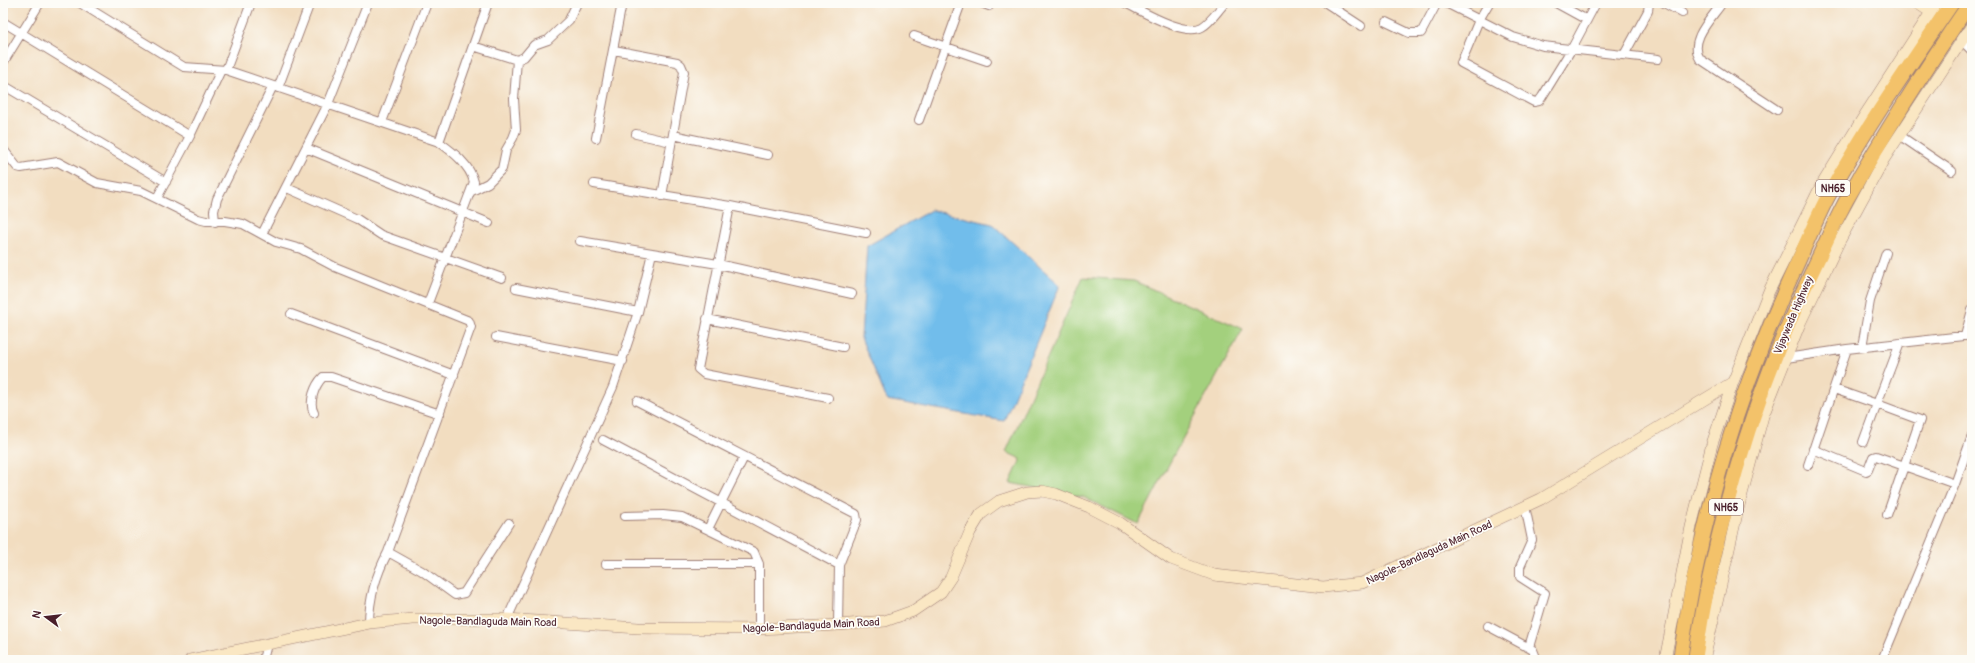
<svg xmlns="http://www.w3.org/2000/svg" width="1975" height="663" viewBox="0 0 1975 663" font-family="Pangolin,sans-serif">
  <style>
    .green { fill: #a3d07d; stroke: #767854 }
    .water { fill: #71bdeb; stroke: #5e6e8b }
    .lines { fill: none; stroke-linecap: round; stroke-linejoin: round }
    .street-casing { stroke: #9e7e76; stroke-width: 10 }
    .secondary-casing { stroke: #9e7e76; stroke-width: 12 }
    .highway-casing { stroke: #9e7e76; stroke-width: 16 }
    .street { stroke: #fff; stroke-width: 8 }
    .secondary { stroke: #fae7c3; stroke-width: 11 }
    .highway { stroke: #f3c26a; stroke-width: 14 }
    .labels { text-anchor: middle; stroke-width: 3.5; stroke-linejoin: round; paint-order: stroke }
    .shield { fill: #fdfcf7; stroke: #806168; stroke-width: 1 }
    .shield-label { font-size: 10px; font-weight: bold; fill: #4a1f2b }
    .street-label { font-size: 11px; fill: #4a1f2b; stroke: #fdfcf7 }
  </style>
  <rect width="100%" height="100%" fill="#fdfcf7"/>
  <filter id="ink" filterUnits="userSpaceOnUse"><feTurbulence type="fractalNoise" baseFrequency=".025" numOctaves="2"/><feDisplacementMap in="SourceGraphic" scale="8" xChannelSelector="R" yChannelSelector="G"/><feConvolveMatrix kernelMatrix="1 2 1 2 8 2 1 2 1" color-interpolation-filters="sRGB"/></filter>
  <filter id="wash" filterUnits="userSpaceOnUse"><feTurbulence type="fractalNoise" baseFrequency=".012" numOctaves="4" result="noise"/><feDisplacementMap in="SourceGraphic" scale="16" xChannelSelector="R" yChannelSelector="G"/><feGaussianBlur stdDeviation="0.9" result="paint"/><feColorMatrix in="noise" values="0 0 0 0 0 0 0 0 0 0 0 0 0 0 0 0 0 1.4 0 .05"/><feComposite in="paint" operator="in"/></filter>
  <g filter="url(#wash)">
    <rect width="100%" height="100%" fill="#f2ddc0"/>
    <path class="green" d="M1083 277 1134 281 1243 329 1179 445 1138 524 1083 497 1010 483 1021 459 1006 452Z"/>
    <path class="water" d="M931 210 992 224 1060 285 1004 421 887 400 861 338 867 246Z"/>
  </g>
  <g filter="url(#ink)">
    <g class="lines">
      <defs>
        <path id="street" d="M80 3 184 67 226 70 439 142C453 152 470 165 474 182L428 303
          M981 3 989 6
          M1125 3C1142 11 1184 37 1202 27 1211 22 1218 10 1225 3
          M1326 3 1361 26
          M1446 3 1513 37 1543 46 1658 59
          M1489 3 1479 20 1461 63 1534 102 1539 101 1542 97 1571 50 1596 3
          M1556 3 1587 20
          M1664 3 1682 13
          M1722 3C1712 18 1688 40 1700 59L1777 110
          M3 22 190 136
          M1386 22 1409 33H1421L1437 3
          M914 36 987 61
          M1962 41 1972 51
          M473 46 517 60 524 57 534 45 548 40 569 20 577 3
          M614 50 677 62 681 65 684 72 662 196
          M1624 55 1648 11 1649 3
          M3 63 40 3
          M226 70 251 3
          M3 85 166 182
          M278 88 310 3
          M919 120 961 3
          M382 122 427 3
          M636 134 671 142
          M673 135 768 155
          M1899 135 1952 171
          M596 138 622 3
          M439 142 488 3
          M306 148 489 223
          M3 149 17 167 21 168 58 162 97 183 141 191 198 219 206 221H225L243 224 276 242 301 249 335 267 469 321 471 327 388 552C376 575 369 598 369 623
          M594 184 730 206 866 233
          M287 188 357 219 381 235 502 278
          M472 191 488 183 502 169 506 150 513 138 516 130 514 99 517 60
          M157 198 190 136 221 70
          M730 206 698 369 704 374 828 398
          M215 222 214 211 217 199 273 86
          M262 234 328 104 368 3
          M580 241 718 264 852 294
          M516 288 638 312
          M291 314 454 375
          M707 319 843 347
          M1965 336 1972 310
          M496 337 623 361
          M1862 347 1870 301 1886 253
          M1786 358 1847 349 1972 335
          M1834 389 1877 404 1863 442
          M637 401 856 514 857 520 839 565 838 625
          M314 413C308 402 315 385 323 377H331L440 414
          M603 440 839 565
          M1813 449 1866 471 1868 470 1873 457 1876 456 1955 484
          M1808 465 1847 349
          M1525 506 1532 540 1520 567V577L1545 593 1529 647
          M1887 515 1920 420 1877 404 1900 343
          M625 516 663 515 682 517 754 552 759 564V629
          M708 529 744 457
          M388 552 422 571 455 595 464 593 509 523
          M606 564H759
          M507 619 613 387 638 312 652 253
          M1488 626 1533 650 1537 660
          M263 660 267 644
          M1882 660 1955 484 1972 436"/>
        <path id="secondary" d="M1917 3 1931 12
          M190 660 369 623 413 619H507L638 628 759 629 838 625 885 621 913 611 941 592 951 577 970 532 981 514 999 501 1027 492 1042 491 1056 494 1089 507 1120 523 1171 559 1214 575 1323 587 1362 583 1541 499 1733 382
          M1665 660 1691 527 1712 444 1733 382 1769 291 1821 186 1863 118 1937 3
          M1704 660 1738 509 1763 416 1800 323 1839 242 1884 159 1972 25"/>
        <path id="highway" d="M1680 660C1700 517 1739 388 1800 257 1810 235 1819 212 1831 191 1867 126 1910 65 1952 3
          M1695 660C1715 521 1756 387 1817 261 1827 240 1836 219 1847 199 1885 132 1927 66 1970 3"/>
      </defs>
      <use href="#street" class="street-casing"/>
      <use href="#secondary" class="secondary-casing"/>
      <use href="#highway" class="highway-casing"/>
      <use href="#street" class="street"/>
      <use href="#secondary" class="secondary"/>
      <use href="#highway" class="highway"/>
    </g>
  </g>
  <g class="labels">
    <g class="shield">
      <rect x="1816" y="180" width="34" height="16" rx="3"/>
      <rect x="1709" y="499" width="34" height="16" rx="3"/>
    </g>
    <g class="shield-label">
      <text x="1833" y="192">NH65</text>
      <text x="1726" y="511">NH65</text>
    </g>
    <g class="street-label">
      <text transform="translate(1793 315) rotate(-67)" y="4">Vijaywada Highway</text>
      <text transform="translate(1429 552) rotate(-25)" y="4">Nagole-Bandlaguda Main Road</text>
      <text transform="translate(488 621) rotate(1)" y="4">Nagole-Bandlaguda Main Road</text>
      <text transform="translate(811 625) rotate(-3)" y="4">Nagole-Bandlaguda Main Road</text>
    </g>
  </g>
  <rect width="1975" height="663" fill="none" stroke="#fdfcf7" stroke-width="16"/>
  <g transform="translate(46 617) rotate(285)" stroke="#fdfcf7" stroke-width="3" paint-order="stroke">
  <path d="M0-3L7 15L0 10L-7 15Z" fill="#4a1f2b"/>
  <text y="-6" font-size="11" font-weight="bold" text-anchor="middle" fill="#4a1f2b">N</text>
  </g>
</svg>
